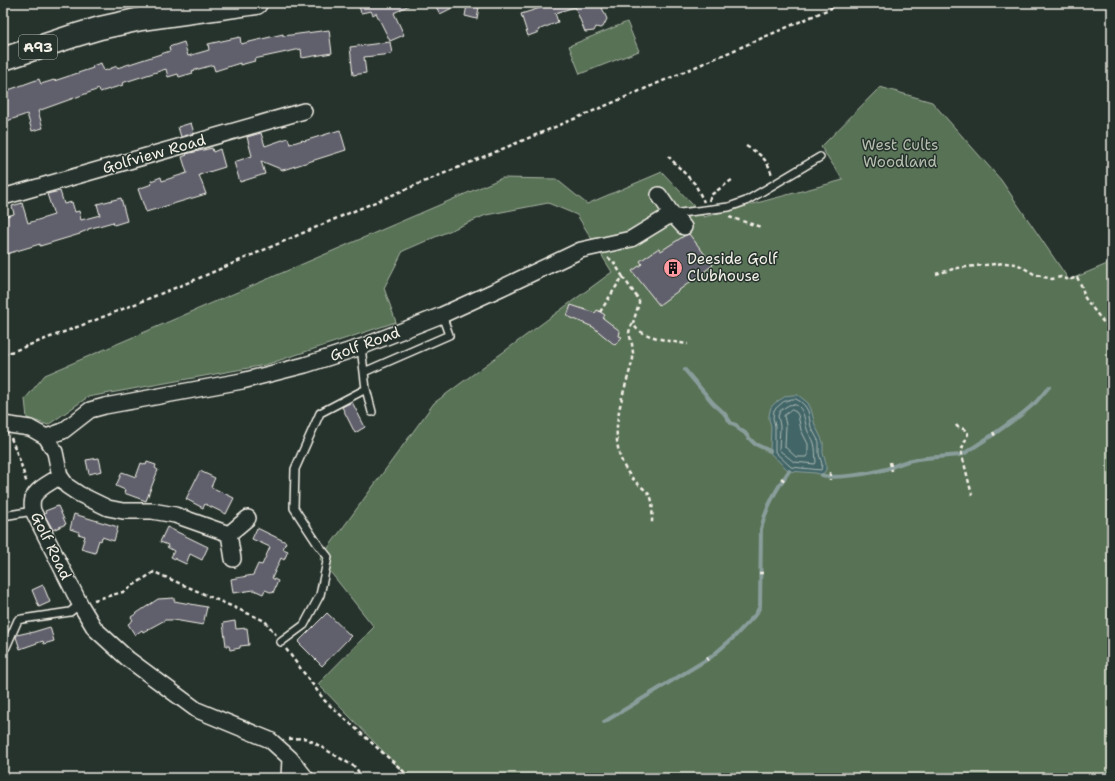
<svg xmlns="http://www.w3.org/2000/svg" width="1115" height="781" viewBox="0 0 1115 781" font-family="'Shantell Sans',sans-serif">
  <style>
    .green { fill: #597257; stroke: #a6b2a0 }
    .water { fill: #426667; stroke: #899e9b }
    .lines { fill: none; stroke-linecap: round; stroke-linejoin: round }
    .shore { stroke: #adb9b4; stroke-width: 1 }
    .stream { stroke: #899e9b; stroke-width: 4 }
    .building { fill: #60616d; stroke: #f4f1e8 }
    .lane-casing { stroke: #f4f1e8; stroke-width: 10 }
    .street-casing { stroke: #f4f1e8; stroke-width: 18 }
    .primary-casing { stroke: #f4f1e8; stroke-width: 25 }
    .path { stroke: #f4f1e8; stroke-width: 2.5; stroke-dasharray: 4 3; stroke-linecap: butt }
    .lane { stroke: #26332d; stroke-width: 7 }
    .street { stroke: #26332d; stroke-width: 15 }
    .primary { stroke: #26332d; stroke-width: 22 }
    .labels { text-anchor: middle; stroke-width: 3; stroke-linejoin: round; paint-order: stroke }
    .shield { fill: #26332d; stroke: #b6b8b0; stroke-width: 1 }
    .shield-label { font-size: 14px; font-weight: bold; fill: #f4f1e8 }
    .park-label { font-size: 15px; fill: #b6beae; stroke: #26332d }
    .street-label { font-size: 15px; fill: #f4f1e8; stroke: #26332d }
    .poi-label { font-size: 15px; fill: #f4f1e8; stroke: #26332d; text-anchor: start }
  </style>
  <rect width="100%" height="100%" fill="#26332d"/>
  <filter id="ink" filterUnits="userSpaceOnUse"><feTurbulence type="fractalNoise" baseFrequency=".025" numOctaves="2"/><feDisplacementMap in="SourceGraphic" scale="8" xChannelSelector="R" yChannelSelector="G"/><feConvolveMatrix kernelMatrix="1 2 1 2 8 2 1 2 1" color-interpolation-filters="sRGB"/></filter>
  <g filter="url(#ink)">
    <path class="green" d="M627 22 639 51 580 74 569 46Z
      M880 87 932 102 1001 180 1069 280 1112 262V778H409L318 684 374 627 320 559 434 403 612 272 577 215 548 203 486 215 403 251 384 288 396 322 265 365 88 397 48 425 27 418 25 399 45 375 502 178 556 179 587 204 662 172 704 217 843 180 821 147Z"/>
    <path class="water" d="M792 395H798L808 403 811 409 815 425 823 442V453L826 464V470L822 475 816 473 789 471 771 454 770 451 771 426 769 419V415L771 407 775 403 786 396Z"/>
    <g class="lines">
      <path class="shore" d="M792 399H796L801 402 805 406 808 411 811 427 819 442V454L822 464 821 470 791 467 775 452V426L773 418 774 410 783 402Z
        M789 405C804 401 804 420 807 429 808 434 813 438 814 443 816 449 815 456 816 462L815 464 794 462 779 450 780 426 778 416 780 411Z
        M792 410 796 412 798 415 801 430 808 444V455L807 457H796L785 447 786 425 784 416Z"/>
      <path class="stream" d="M685 370 713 403 724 413 731 423 736 425 739 429 745 433 748 437 755 444 770 451
        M822 475C834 480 873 473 886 469 895 466 903 462 912 460 927 457 943 457 959 455L965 453 994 434 1022 414 1036 402 1049 387
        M604 722 711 657 733 638 756 614 760 606 761 529C766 507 776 489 789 471"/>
    </g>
    <path class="building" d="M358 3H413L394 13 404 35 390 41 376 13 373 15 371 11 361 13Z
      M434 3H462L440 14Z
      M556 3H600L607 19 603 27 600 28 596 27 594 31 585 32 575 7 555 13 558 22 538 30 539 32 528 36 521 14Z
      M467 5 479 7 477 19 465 16Z
      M329 30 332 53 302 58 301 49 254 59 255 61 240 65V63L215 71 213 65 192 71 193 73 179 77 178 74 168 77 166 69 122 83 123 85 100 92 99 89 38 111 43 128 32 131 27 114 7 121 6 120 3 121V92L39 79 41 84 54 80V81L93 68 92 66 101 63 104 71 117 66V68L170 51 169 47 184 42 188 56 209 50 208 44 240 37 241 44 283 34V36Z
      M390 42 392 54 364 57 366 73 353 75 350 47Z
      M191 123 194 133 181 137 178 127Z
      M340 130 346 150 283 170 261 161 265 174 240 182 234 162 252 156 247 137 261 133 265 146 288 138 290 144 303 140 304 141Z
      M212 148 213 152 220 149 225 167 199 175 206 194 146 212 138 189 152 184 151 181 161 177 162 181 187 173 182 157 187 155 186 154Z
      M60 191 64 204 72 202 75 212 79 211 81 220 100 215 97 204 121 198 127 221 114 225 113 222 88 229V230L80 233V234L40 246V244L3 255V217L14 214 12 206 22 203 28 223 54 215 47 194Z
      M689 234 713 265 659 305 632 271 642 264 640 261 659 248 661 251 684 236Z
      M571 305 595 313 597 310 605 315 603 318 620 331 619 336 622 337 615 345 593 327 567 316Z
      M352 402 365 427 355 433 342 407Z
      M99 458 102 471 89 474 86 460Z
      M147 462 156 465 155 468 158 470 146 501 124 493 125 490 116 486 122 472 136 477 141 463 146 465Z
      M200 471 215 478 211 487 234 498 226 514 205 504 203 508 186 499Z
      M58 506 66 524 53 530 44 514 46 513 45 511Z
      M74 514 118 527 114 541 102 537 101 541 99 540 95 553 81 549 85 536 78 534 79 532 70 529Z
      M167 527 208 547 202 560 190 554 186 564 171 557 174 551 167 547 168 545 160 542Z
      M257 528 286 542 283 549 288 551 284 560 281 558 272 578 278 581 273 593 265 590 263 594 254 590 233 593 231 579 253 575 258 564 262 565 270 547 252 539Z
      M43 585 50 602 39 607 32 590Z
      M174 598V601L207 607 203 625 174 620H165L143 632 142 630 135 635 128 624 133 620 131 617 158 599Z
      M327 613 351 636 322 666 298 642Z
      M235 621 236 629 247 628 249 645 240 646V648L230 650 229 646H226L223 623Z
      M50 627 54 641 44 644 43 641 20 649 16 637 17 635 30 632V633Z"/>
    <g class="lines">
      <defs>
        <path id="lane" d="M672 214 729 207 746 201 820 157
          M361 347 366 389 372 412
          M364 372 449 335 442 315
          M3 516 33 511
          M281 642 304 625 320 595 328 557 317 543 294 508 295 469 320 413 366 389
          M3 649 6 647 18 620 22 619 70 612 80 604"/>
        <path id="street" d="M659 195 672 214 684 227
          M3 197 304 111
          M3 424 30 428 46 437 55 452 60 476 67 486 79 494 108 508 123 511H152L175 515 229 534
          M46 437 63 431 90 410 105 406 242 381 305 365 361 347 442 315 501 288 581 250 631 239 672 214
          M60 476C52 482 37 488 33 498 32 502 32 507 33 511L80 604 95 629 128 659 197 710 270 740 290 758 306 778
          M233 559 229 534 248 518
          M289 778 290 758"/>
        <path id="primary" d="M3 59 73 36 100 28 141 19 256 3"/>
      </defs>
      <use href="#lane" class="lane-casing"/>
      <use href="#street" class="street-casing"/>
      <use href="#primary" class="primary-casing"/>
      <path class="path" d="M746 146C761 155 768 159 772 176
        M668 156 695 184 704 202
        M709 201 711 195 733 179
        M729 217 761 227
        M936 274 957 268 1004 263 1017 264 1034 274 1044 277 1052 279 1061 277 1069 280 1077 277 1082 287 1085 298 1104 323 1110 327 1112 330
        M623 277 639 300V303L633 323C633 323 636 328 636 328 644 337 676 343 688 344
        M600 312 619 282 623 277 613 261 608 258
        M633 323 630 328 629 333 632 344 633 353V359C624 393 607 432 624 466 627 472 631 477 635 481 641 488 651 492 652 502 653 509 652 517 652 523
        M3 355 93 321 197 279 342 216 598 109 843 3
        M956 425C959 430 967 427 968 434L961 451 972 495
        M993 432 995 436
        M11 438 20 461 27 484
        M890 462 892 471
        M830 472V480
        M781 478 785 481
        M759 573H764
        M94 600 123 592 154 572 265 621 276 635
        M286 649 325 701 411 778
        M706 657 709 661
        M289 739 306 738 355 767 363 778"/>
      <use href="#lane" class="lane"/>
      <use href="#street" class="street"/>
      <use href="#primary" class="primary"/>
    </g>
  </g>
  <defs>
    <symbol id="building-disc" viewBox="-11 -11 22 22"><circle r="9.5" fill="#ff9aa2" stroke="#26332d"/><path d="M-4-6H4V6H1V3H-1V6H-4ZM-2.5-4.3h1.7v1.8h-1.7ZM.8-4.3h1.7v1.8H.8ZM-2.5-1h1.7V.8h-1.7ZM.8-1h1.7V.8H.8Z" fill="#111"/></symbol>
  </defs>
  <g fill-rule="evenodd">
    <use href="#building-disc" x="662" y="257" width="22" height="22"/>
  </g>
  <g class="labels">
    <rect class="shield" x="19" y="35" width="38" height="24" rx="3"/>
    <g class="shield-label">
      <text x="38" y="52">A93</text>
    </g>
    <g class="park-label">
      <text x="900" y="150">West Cults<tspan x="900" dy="17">Woodland</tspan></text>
    </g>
    <g class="street-label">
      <text transform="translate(154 154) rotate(-16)" y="5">Golfview Road</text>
      <text transform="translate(365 344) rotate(-20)" y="5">Golf Road</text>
      <text transform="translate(51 546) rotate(64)" y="5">Golf Road</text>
    </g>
    <g class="poi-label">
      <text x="687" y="264">Deeside Golf<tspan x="687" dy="17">Clubhouse</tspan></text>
    </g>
  </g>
  <rect width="1115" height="781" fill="none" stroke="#26332d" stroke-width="16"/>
  <rect x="8" y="8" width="1099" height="765" fill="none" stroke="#f4f1e8" stroke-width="1.5" filter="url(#ink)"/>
</svg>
